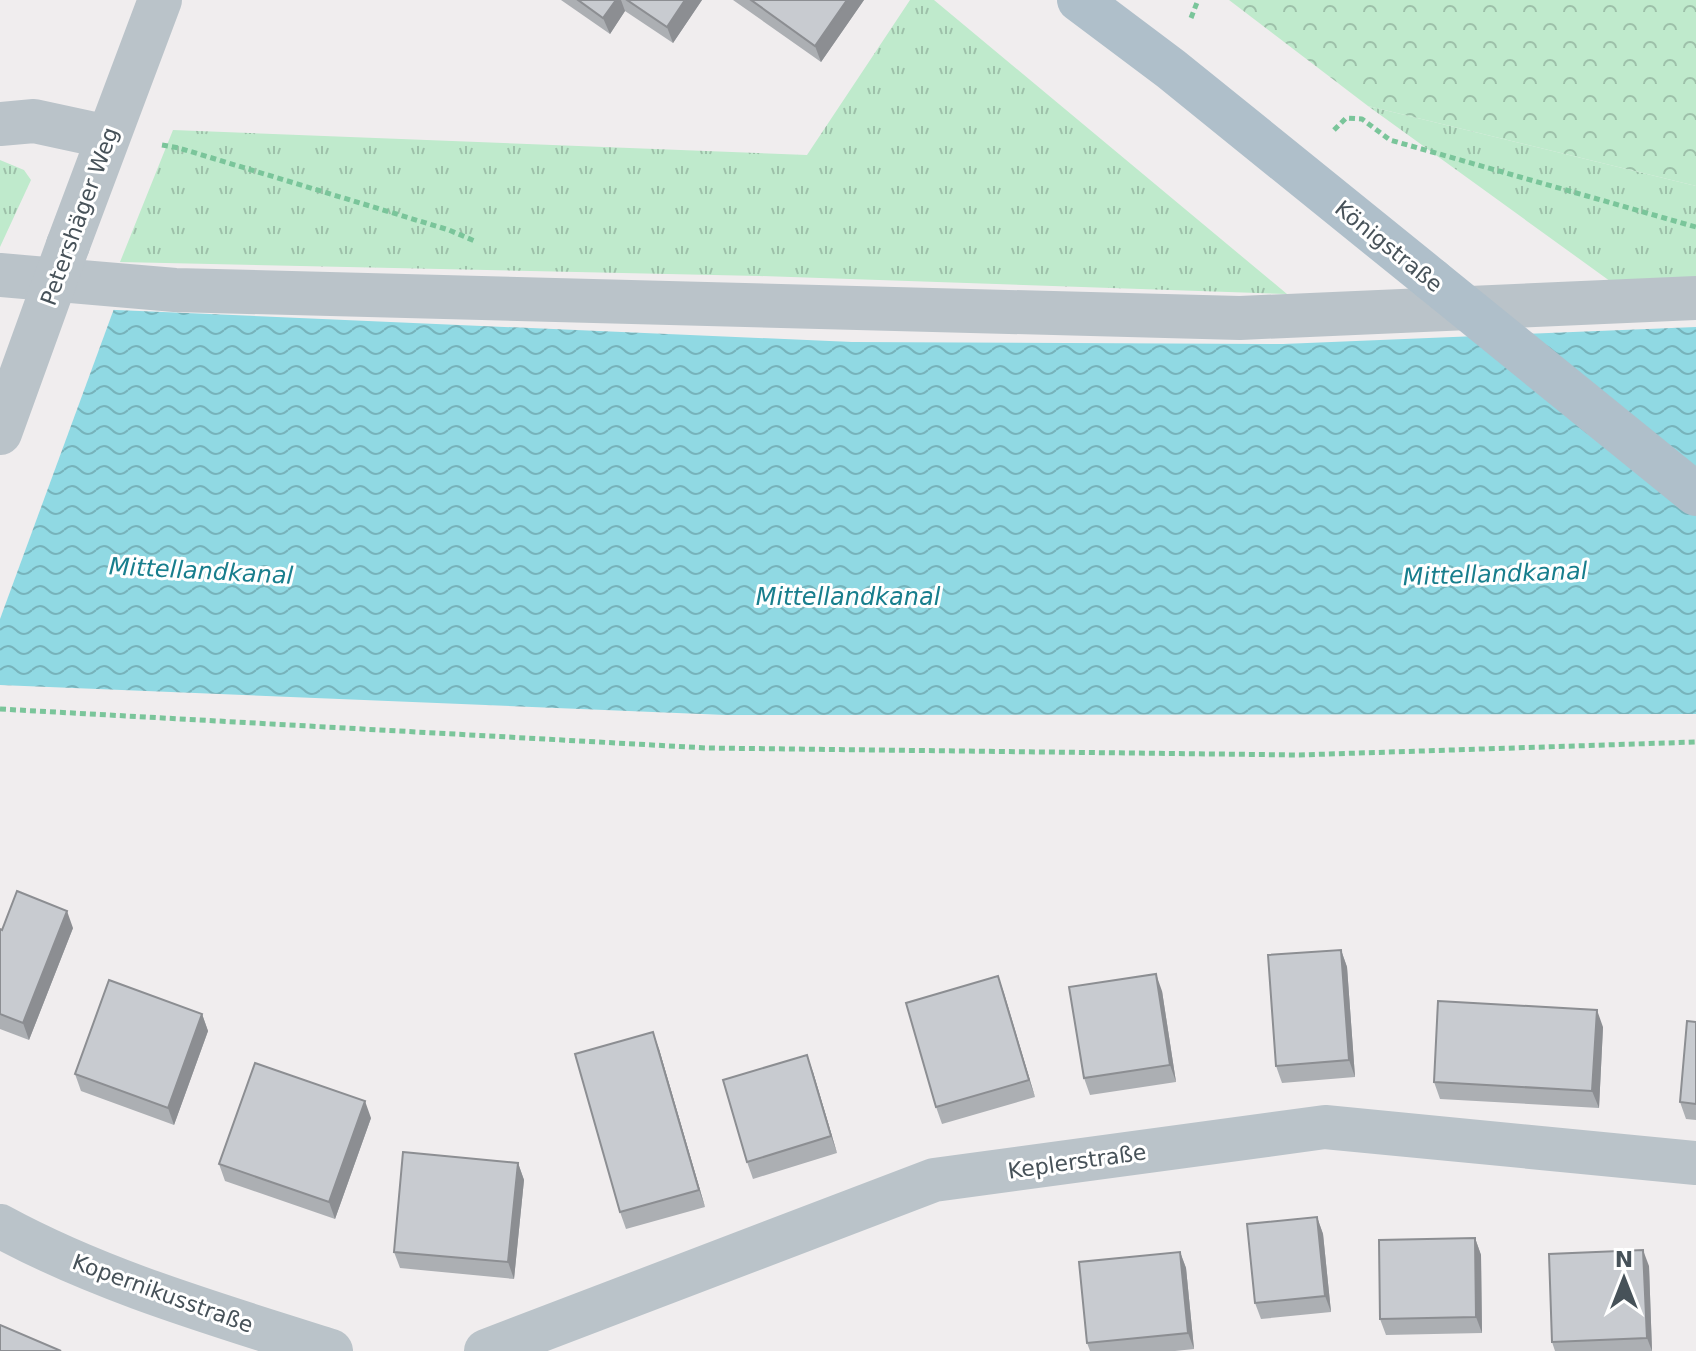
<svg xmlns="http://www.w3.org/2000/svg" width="1696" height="1351" viewBox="0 0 1696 1351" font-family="'DejaVu Sans',sans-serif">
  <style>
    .grass { fill: url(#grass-tufts) }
    .forest { fill: url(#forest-crowns) }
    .water { fill: url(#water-waves) }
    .pier { fill: #f0edee }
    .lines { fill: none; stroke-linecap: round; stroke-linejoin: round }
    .path { stroke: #7ac59a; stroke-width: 5; stroke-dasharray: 6 4; stroke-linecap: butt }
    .minor { stroke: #bac3c9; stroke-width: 44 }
    .major { stroke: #afbfca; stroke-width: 44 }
    .minor-bridge { stroke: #bac3c9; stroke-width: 44 }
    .major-bridge { stroke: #afbfca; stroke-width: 44 }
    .wall { fill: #acafb3 }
    .shaded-wall { fill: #8c8e92 }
    .building { fill: #c8cbd0; stroke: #8c8e92; stroke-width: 2 }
    .labels { text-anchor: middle; stroke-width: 6; stroke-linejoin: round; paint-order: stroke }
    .street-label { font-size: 22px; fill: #475259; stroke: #fff }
    .water-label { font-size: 24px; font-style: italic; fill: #187e8d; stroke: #fff }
  </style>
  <defs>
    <pattern id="grass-tufts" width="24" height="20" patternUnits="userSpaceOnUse" patternTransform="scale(2)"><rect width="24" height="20" fill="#bfeacc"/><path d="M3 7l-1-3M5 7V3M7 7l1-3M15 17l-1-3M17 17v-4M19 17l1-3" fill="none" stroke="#9dc0a9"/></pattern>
    <pattern id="forest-crowns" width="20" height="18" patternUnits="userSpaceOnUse" patternTransform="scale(2)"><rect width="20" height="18" fill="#bfeacc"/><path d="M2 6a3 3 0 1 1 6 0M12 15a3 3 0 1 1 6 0" fill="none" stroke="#9dc0a9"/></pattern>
    <pattern id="water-waves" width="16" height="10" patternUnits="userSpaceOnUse" patternTransform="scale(2)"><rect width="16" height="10" fill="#90d9e3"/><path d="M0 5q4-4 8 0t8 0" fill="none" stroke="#77b3bb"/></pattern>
  </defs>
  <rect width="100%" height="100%" fill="#f0edee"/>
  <path class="grass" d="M910 0H934L1287 294 759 276 120 262 173 130 807 155Z
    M1368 106 1696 186V277L1614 284Z
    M0 160 24 170 31 180 0 247Z"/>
  <path class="forest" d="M1229 0H1696V186L1368 106Z"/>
  <path class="water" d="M0 305 852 342 1283 344 1696 327V714L725 715 0 685Z"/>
  <path class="pier" d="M0 301 115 306 0 619Z"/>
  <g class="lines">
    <path class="path" d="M1191 18 1198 0
      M1334 130 1346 118 1362 119 1390 140 1696 227
      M162 145 179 148 449 230 477 242
      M0 709 707 748 1299 755 1696 742"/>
    <path class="minor" d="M0 124 34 121 108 137
      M68 245 160 0
      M0 275 175 290 1240 318 1696 298
      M0 1226C103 1282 219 1315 331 1351
      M486 1351 934 1180 1325 1127 1696 1163"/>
    <path class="major" d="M1079 0 1171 69 1432 280"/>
    <path class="minor-bridge" d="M0 433 68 245"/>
    <path class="major-bridge" d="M1432 280 1696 494"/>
  </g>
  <path class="wall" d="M561 0H702L673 43 625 11 610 34Z
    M733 0H864L821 62Z
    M73 928 29 1040 0 1029V929Z
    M1341 950 1347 967 1355 1077 1282 1083 1276 1066Z
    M998 976 1035 1097 942 1124 936 1107Z
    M1162 991 1176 1082 1090 1095 1084 1078Z
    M202 1014 208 1031 174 1125 81 1091 75 1074Z
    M1696 1022V1120L1686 1119 1680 1102Z
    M1603 1027 1599 1108 1440 1099 1434 1082Z
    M659 1049 705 1207 626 1229 620 1212Z
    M813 1072 837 1153 753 1179 747 1162Z
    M371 1118 335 1219 225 1181 219 1164Z
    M518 1163 524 1180 514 1279 400 1268 394 1252Z
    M1317 1217 1323 1234 1331 1312 1261 1319 1255 1303Z
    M1475 1238 1481 1255 1482 1333 1386 1335 1380 1319Z
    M1180 1252 1186 1268 1194 1349 1175 1351H1090L1087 1343Z
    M1649 1266 1652 1351H1555L1552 1342Z"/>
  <path class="shaded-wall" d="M616 0H621L625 11 610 34 603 18Z
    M685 0H702L673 43 667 27Z
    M847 0H864L821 62 815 46Z
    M67 911 73 928 29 1040 23 1023Z
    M1341 950 1347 967 1355 1077 1349 1060Z
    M1156 974 1162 991 1176 1082 1170 1065Z
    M998 976 1004 993 1035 1097 1029 1080Z
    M1597 1010 1603 1027 1599 1108 1592 1091Z
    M202 1014 208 1031 174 1125 168 1108Z
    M653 1032 659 1049 705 1207 699 1190Z
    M807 1055 813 1072 837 1153 831 1136Z
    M365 1101 371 1118 335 1219 329 1202Z
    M518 1163 524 1180 514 1279 508 1262Z
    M1317 1217 1323 1234 1331 1312 1325 1296Z
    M1475 1238 1481 1255 1482 1333 1476 1317Z
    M1643 1250 1649 1266 1652 1351 1647 1338Z
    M1180 1252 1186 1268 1194 1349 1188 1333Z"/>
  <path class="building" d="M578 0H616L603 18Z
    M627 0H685L667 27Z
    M751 0H847L815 46Z
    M17 891 67 911 23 1023 0 1014V929L2 930Z
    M1341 950 1349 1060 1276 1066 1268 955Z
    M1156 974 1170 1065 1084 1078 1069 987Z
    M998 976 1029 1080 936 1107 906 1003Z
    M109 980 202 1014 168 1108 75 1074Z
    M1438 1001 1597 1010 1592 1091 1434 1082Z
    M1687 1021 1696 1022V1104L1680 1102Z
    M653 1032 699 1190 620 1212 575 1054Z
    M807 1055 831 1136 747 1162 723 1080Z
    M255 1063 365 1101 329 1202 219 1164Z
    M403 1152 518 1163 508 1262 394 1252Z
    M1317 1217 1325 1296 1255 1303 1247 1224Z
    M1475 1238 1476 1317 1380 1319 1379 1240Z
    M1643 1250 1647 1338 1552 1342 1549 1254Z
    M1180 1252 1188 1333 1087 1343 1079 1262Z
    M0 1325 61 1351H0Z"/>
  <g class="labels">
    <g class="street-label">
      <text transform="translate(79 216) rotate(-70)" y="8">Petershäger Weg</text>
      <text transform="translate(1389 246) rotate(39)" y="8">Königstraße</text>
      <text transform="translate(1077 1161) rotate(-8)" y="8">Keplerstraße</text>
      <text transform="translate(163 1293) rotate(20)" y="8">Kopernikusstraße</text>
    </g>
    <g class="water-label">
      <text transform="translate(201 571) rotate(3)" y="8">Mittellandkanal</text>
      <text transform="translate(1495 574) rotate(-2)" y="8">Mittellandkanal</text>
      <text x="848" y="605">Mittellandkanal</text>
    </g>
  </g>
  <g transform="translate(1624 1279)" stroke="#ffffff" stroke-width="6" paint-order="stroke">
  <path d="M0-6L14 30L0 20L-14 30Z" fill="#475259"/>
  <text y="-12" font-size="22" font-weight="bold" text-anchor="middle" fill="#475259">N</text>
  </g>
</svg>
